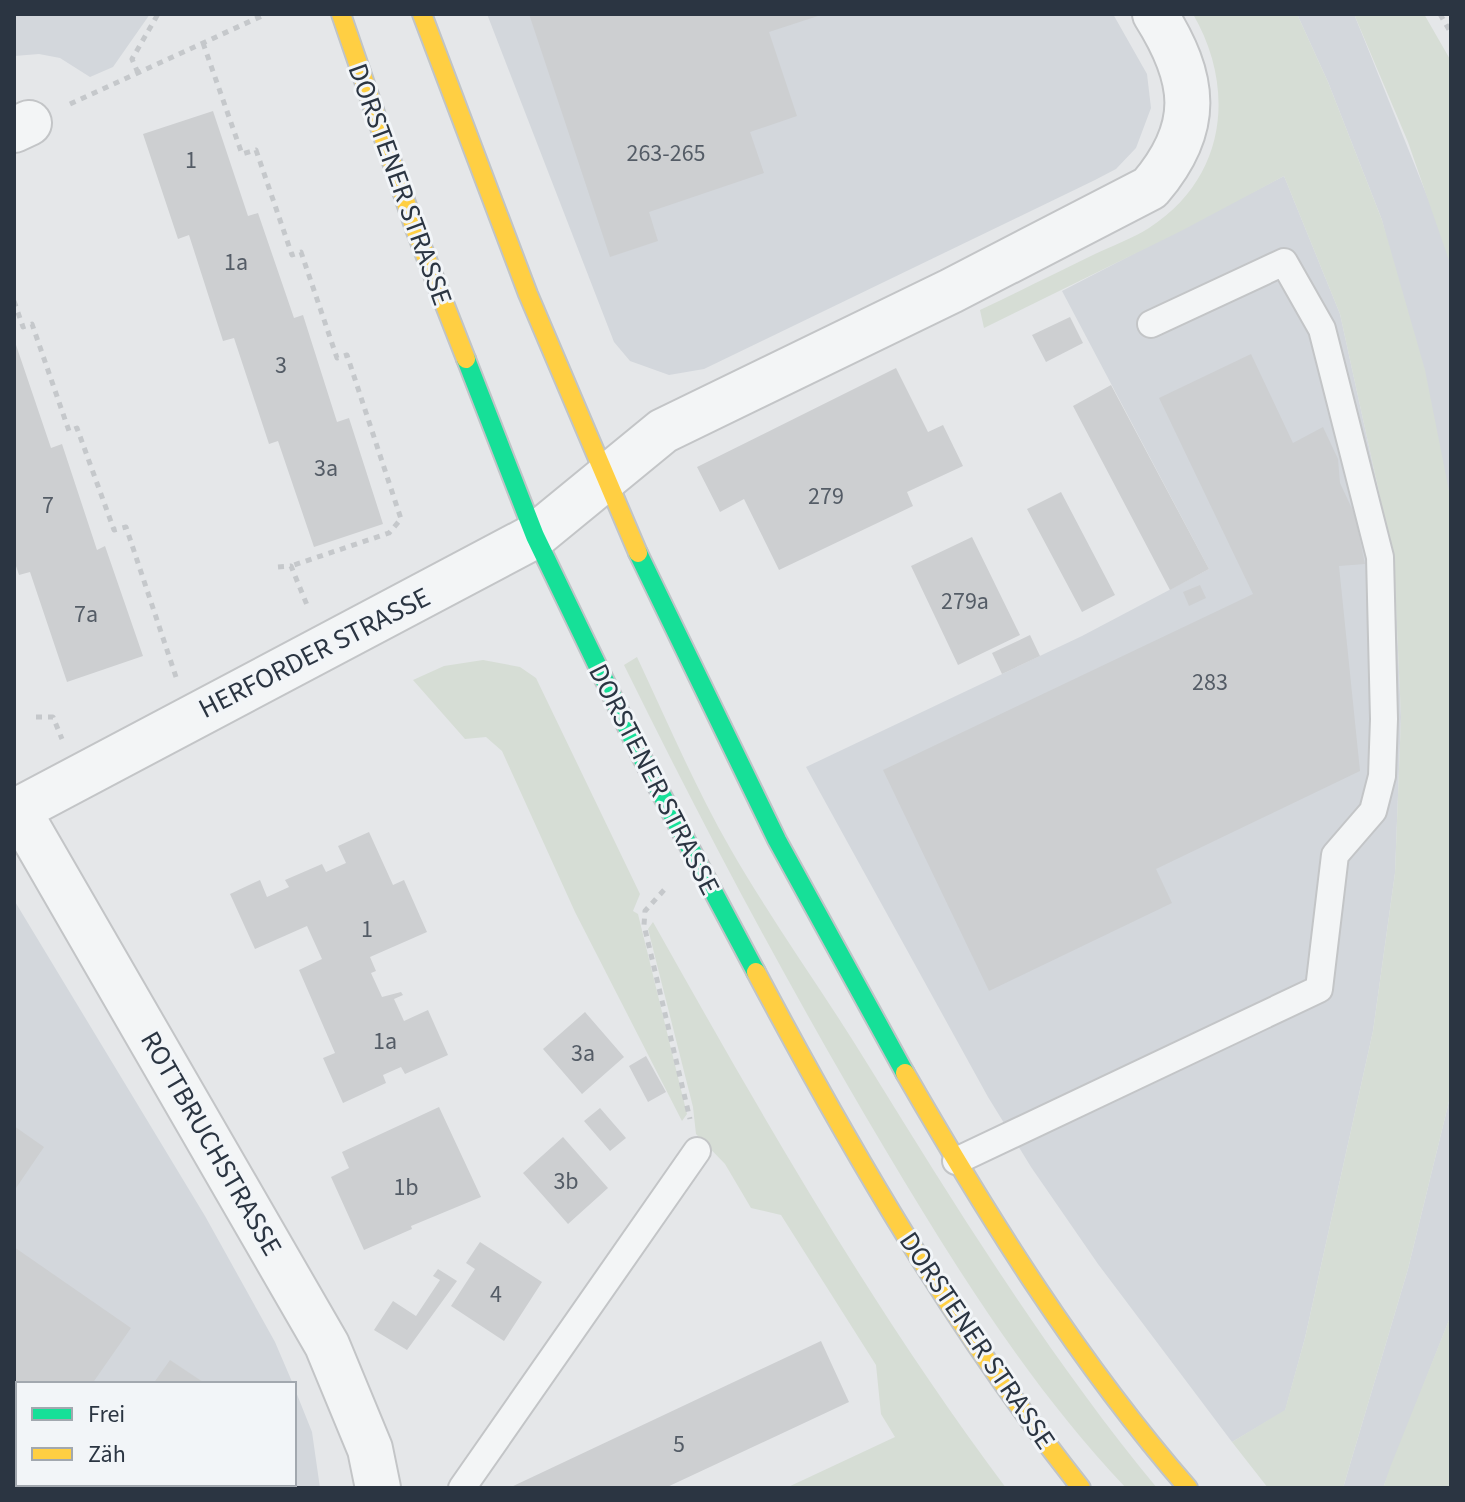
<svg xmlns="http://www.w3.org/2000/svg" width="1465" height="1502" viewBox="0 0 1465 1502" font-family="'Source Sans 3',sans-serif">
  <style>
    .built { fill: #d3d7dc }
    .green { fill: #d6ddd5 }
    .building { fill: #cdcfd1 }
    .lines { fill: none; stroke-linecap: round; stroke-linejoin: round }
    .lane-casing { stroke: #c3c5c7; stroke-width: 30 }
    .street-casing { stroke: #c3c5c7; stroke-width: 48 }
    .fast-casing { stroke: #c0c4c7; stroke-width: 22 }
    .slow-casing { stroke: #c0c4c7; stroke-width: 22 }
    .path { stroke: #c5c8cb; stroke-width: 5; stroke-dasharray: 6 6; stroke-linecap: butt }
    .lane { stroke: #f3f5f6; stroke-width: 26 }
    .street { stroke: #f3f5f6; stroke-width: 44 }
    .fast { stroke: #16e098; stroke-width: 18 }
    .slow { stroke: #ffcf43; stroke-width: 18 }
    .labels { text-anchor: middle; stroke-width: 6; stroke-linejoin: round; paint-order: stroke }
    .number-label { font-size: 24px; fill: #545c66 }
    .street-label { font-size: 28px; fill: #2b3542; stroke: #f2f5f8 }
  </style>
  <rect width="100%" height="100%" fill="#e5e7e9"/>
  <path class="built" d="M14 14H150L113 67 90 77 60 58 39 54 14 56Z
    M487 14H1113L1147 74 1151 108 1136 148 1116 169 1095 180 704 369 669 375 630 361 614 342Z
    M1297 14H1354L1444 238 1451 266V501L1382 220 1328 82Z
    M1284 176 1340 314 1394 561 1401 717 1395 873 1373 1031 1305 1338 1285 1411 1232 1442 1098 1264 1031 1167 988 1097 806 767 1082 636 1209 569 1062 291Z
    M14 900 205 1216 275 1342 293 1384H18V1484H294V1387L312 1432 320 1488H14Z
    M1451 1093V1315L1383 1488H1343L1408 1269Z"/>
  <path class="green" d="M1193 14H1297L1328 82 1382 220 1425 370 1451 501V1093L1408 1269 1343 1488H1268L1232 1442 1285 1410 1305 1338 1373 1031 1395 873 1401 717 1394 561 1340 314 1284 176 1181 231 984 328 980 310C1018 292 1056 273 1095 254 1112 246 1133 238 1149 228 1227 178 1236 88 1193 14Z
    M1354 14H1424L1451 61V266L1408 142Z
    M637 657C667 721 695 787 730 848 773 923 825 994 870 1068 959 1212 1049 1357 1157 1488H1126C1030 1387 956 1268 885 1149 791 991 705 830 624 665Z
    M483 660 520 667 536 678 640 894 633 911 638 914 687 1114 682 1121 575 912 502 751 486 737 465 739 413 680 444 666Z
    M653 922C762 1116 872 1309 1006 1488H786L895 1437 881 1414 876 1365 781 1215 751 1208 725 1164 696 1134 693 1107 648 929Z
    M1451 1315V1488H1383L1391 1465Z"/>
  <path class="building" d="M529 14H820L821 15 769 32 797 116 750 132 764 173 649 212 658 241 610 257Z
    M213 111 248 216 258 213 294 318 303 315 337 422 349 418 383 524 314 547 278 441 269 444 234 338 223 341 189 235 178 239 143 134Z
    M1070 317 1083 343 1046 362 1032 335Z
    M14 339 51 448 62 444 97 550 105 546 143 656 67 682 30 572 19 575 14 560Z
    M1251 354 1293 443 1323 427 1338 459 1340 483 1355 515 1365 564 1339 566 1360 771 1156 869 1172 903 989 991 883 770 1253 594 1159 398Z
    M896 368 928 432 943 425 963 466 907 492 913 506 779 570 744 499 720 512 697 467Z
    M1111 385 1209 569 1170 590 1073 406Z
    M1061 492 1115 595 1082 612 1027 509Z
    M972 537 1020 635 958 665 911 566Z
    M1200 585 1206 598 1189 606 1183 592Z
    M1030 635 1040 656 1002 674 992 653Z
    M369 832 393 885 404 880 427 932 370 957 376 971 371 973 382 997 401 992 403 995 394 999 404 1021 428 1010 448 1055 405 1074 401 1067 383 1075 386 1083 343 1103 323 1058 335 1053 299 970 322 959 307 926 255 949 230 894 260 880 267 897 289 887 285 880 322 864 326 872 346 863 338 846Z
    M585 1012 624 1057 582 1094 543 1049Z
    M646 1056 666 1092 648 1102 629 1066Z
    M439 1107 481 1197 411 1226 412 1229 364 1250 331 1177 349 1168 342 1152Z
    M600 1108 626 1138 610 1151 584 1121Z
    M14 1126 44 1147 14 1191Z
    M563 1137 608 1188 568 1224 523 1173Z
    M480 1242 542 1282 504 1341 451 1306 475 1269 466 1263Z
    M14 1247 131 1328 92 1384H18V1404L14 1401Z
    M438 1269 457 1281 407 1350 374 1330 393 1301 416 1316 440 1280 433 1276Z
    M821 1341 849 1402 665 1488H509Z
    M170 1360 206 1384H153Z
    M18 1447V1484H142L140 1488H14V1453Z"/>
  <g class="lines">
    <defs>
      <path id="lane" d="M956 1161 1319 989 1335 855 1373 811 1382 776 1384 719 1380 557 1322 329 1284 262 1151 324
        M462 1488 697 1151"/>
      <path id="street" d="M14 130 29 123
        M18 810 327 1345 370 1449 378 1488
        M14 812 535 536 663 431 951 291 1150 188C1202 127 1196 79 1155 14"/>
      <path id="fast" d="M466 359 535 536 641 756 756 972
        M638 553 777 840 905 1073"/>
      <path id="slow" d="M341 14 415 229 466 359
        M422 14 528 294 638 553
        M756 972C851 1151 955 1329 1081 1488
        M905 1073C988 1217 1079 1363 1188 1488"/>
    </defs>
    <use href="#lane" class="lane-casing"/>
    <use href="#street" class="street-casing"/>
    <use href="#fast" class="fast-casing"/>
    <use href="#slow" class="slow-casing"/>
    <path class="path" d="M1440 14 1451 33
      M203 43 242 154 256 150 292 255 301 252 337 358 347 355 401 519 389 533 291 566
      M138 73 132 59 158 14
      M70 104 266 14
      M14 301 23 327 32 324 69 431 77 428 114 530 126 527 176 677
      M278 567 291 566 307 605
      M36 717H53L62 739
      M664 890 645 911 644 925 690 1119"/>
    <use href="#lane" class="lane"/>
    <use href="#street" class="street"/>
    <use href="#fast" class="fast"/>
    <use href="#slow" class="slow"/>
  </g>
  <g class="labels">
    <g class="number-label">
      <text x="666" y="161">263-265</text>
      <text x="191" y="168">1</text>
      <text x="236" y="270">1a</text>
      <text x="281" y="373">3</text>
      <text x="326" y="476">3a</text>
      <text x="826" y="504">279</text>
      <text x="48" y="513">7</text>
      <text x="965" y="609">279a</text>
      <text x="86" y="622">7a</text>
      <text x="1210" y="690">283</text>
      <text x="367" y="937">1</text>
      <text x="385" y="1049">1a</text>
      <text x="583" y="1061">3a</text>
      <text x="566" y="1189">3b</text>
      <text x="406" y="1195">1b</text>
      <text x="496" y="1302">4</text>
      <text x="679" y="1452">5</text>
    </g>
    <g class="street-label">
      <text transform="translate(401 184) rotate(70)" y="10">DORSTENER STRASSE</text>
      <text transform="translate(314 652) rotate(-27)" y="10">HERFORDER STRASSE</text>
      <text transform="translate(655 779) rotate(63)" y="10">DORSTENER STRASSE</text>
      <text transform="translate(212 1143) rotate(60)" y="10">ROTTBRUCHSTRASSE</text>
      <text transform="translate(978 1340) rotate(56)" y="10">DORSTENER STRASSE</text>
    </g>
  </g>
  <rect width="1465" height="1502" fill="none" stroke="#2b3542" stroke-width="32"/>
  <rect x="16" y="1382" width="280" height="104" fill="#f2f5f8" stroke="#a2a8af" stroke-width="2"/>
  <rect x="32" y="1408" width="40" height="12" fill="#16e098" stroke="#a2a8af" stroke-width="2"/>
  <text x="88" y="1422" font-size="24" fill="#2b3542">Frei</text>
  <rect x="32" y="1448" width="40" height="12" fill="#ffcf43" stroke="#a2a8af" stroke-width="2"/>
  <text x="88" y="1462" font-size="24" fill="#2b3542">Zäh</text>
</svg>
